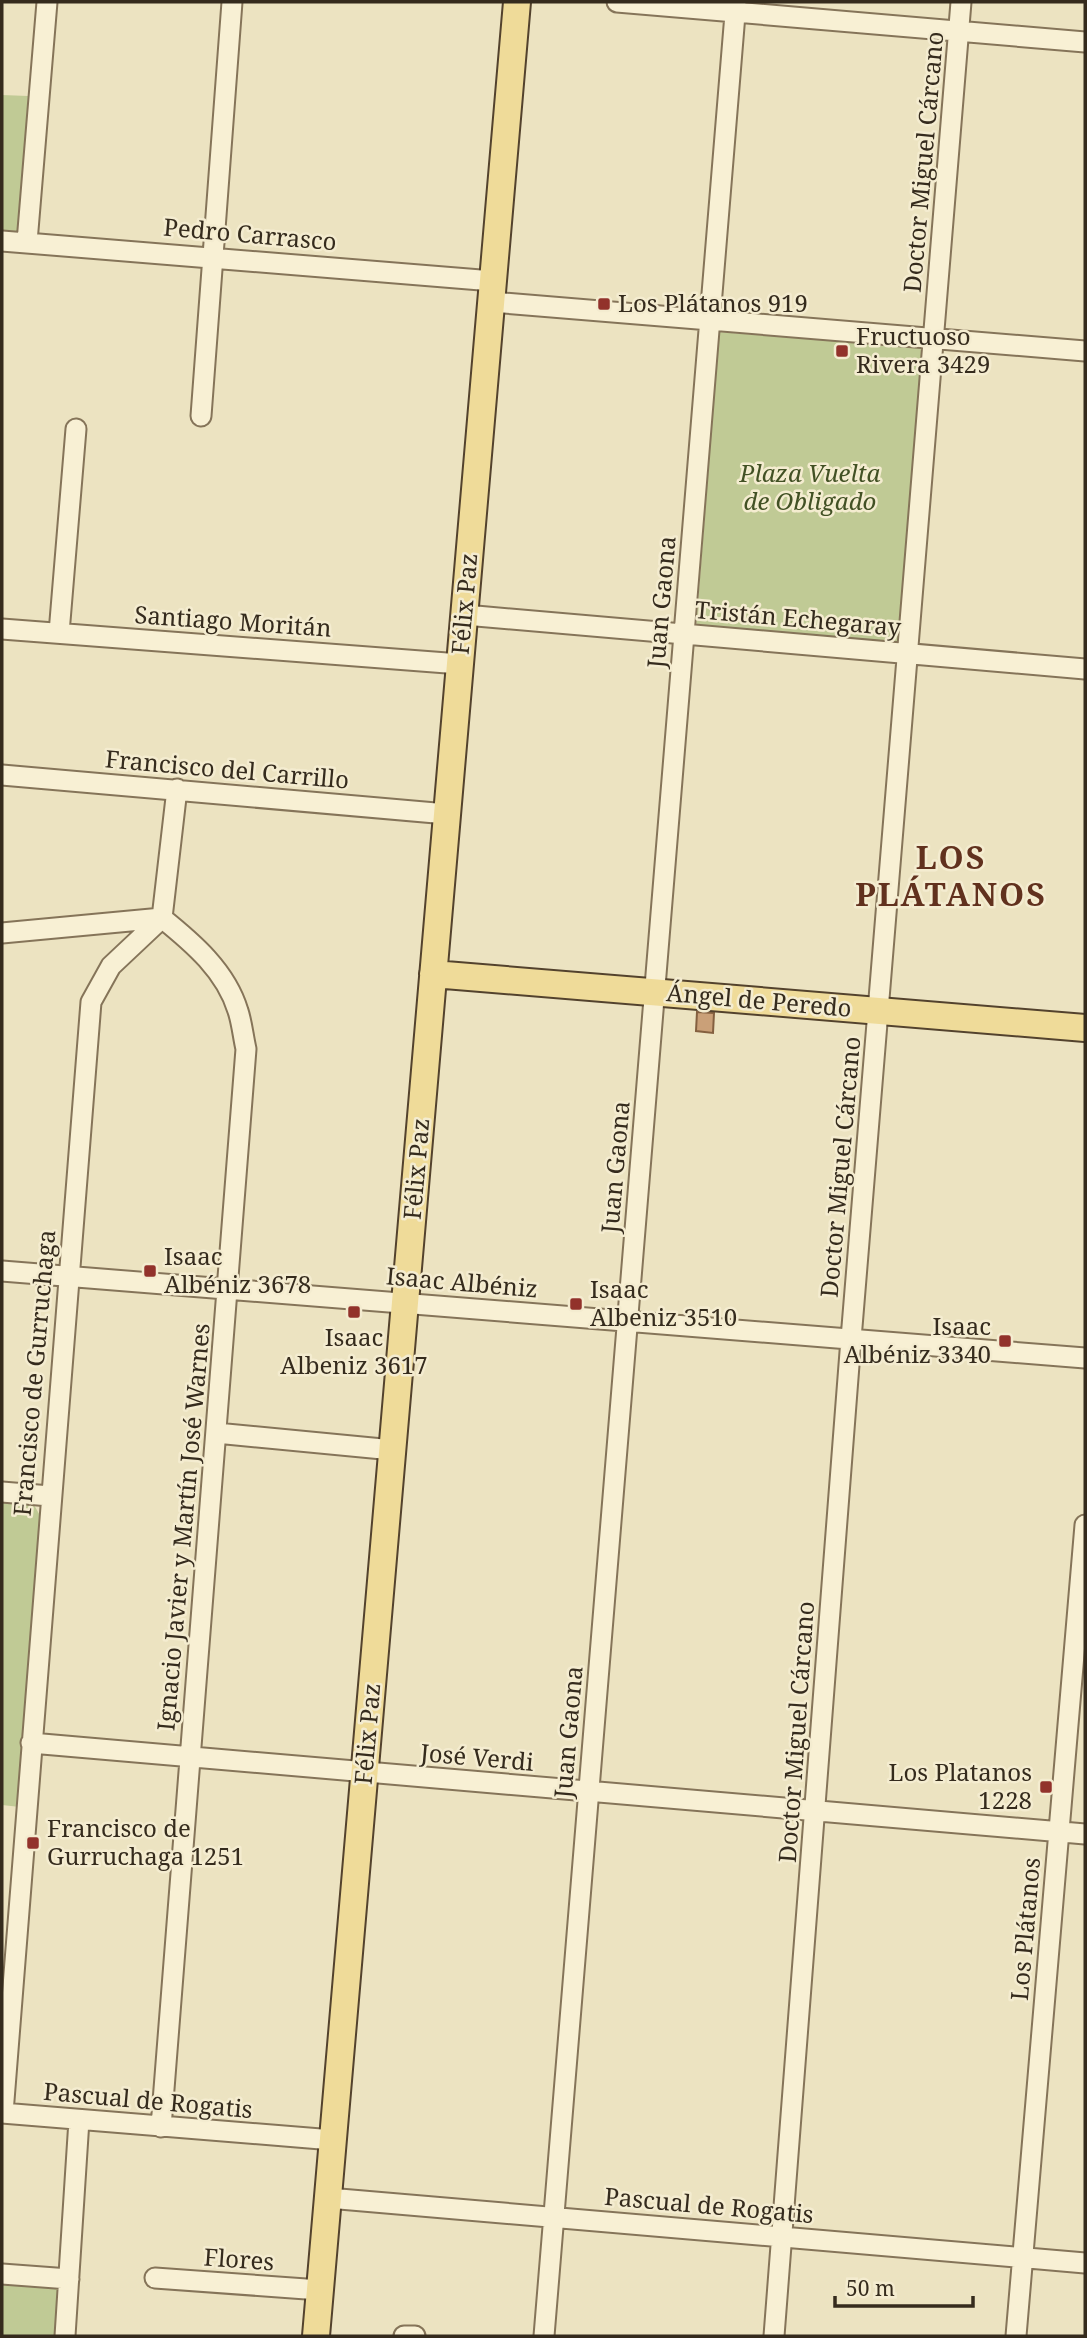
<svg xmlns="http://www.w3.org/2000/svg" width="1087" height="2338" viewBox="0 0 1087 2338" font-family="'Noto Serif',serif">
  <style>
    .green { fill: #c0ca95 }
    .building { fill: #caa078; stroke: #846040; stroke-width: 2 }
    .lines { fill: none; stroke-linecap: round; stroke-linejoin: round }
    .minor-casing { stroke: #857459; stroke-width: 23 }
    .major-casing { stroke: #53422d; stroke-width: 30 }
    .minor { stroke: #f8f0d4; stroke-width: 19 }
    .major { stroke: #efdb99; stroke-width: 26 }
    .poi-dot { fill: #92322b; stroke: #f4ecd0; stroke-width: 2.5 }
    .labels { text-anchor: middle; stroke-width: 5; stroke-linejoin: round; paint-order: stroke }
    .street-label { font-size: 24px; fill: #352b1d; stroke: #f4ecd0 }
    .poi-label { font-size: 24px; fill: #352b1d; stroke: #f4ecd0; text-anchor: start }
    .park-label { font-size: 24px; font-style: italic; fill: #425124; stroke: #f4ecd0 }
    .district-label { font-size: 32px; font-weight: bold; letter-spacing: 2px; fill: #61311e; stroke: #f4ecd0 }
  </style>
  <rect width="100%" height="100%" fill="#ece3c1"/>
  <path class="green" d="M2 95 28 96 18 236 2 235Z
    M719 332 925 348 901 644 696 629Z
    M2 1498 33 1503 43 1521 20 1807 2 1805Z
    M2 2279 68 2287 65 2336H2Z"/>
  <path class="building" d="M697 1012 714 1013 713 1033 696 1031Z"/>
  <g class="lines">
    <defs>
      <path id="minor" d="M617 2 1085 42
        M2 241 493 281
        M27 242 47 2
        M491 302 1085 351
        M201 416 232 2
        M465 615 1085 669
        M2 629 460 664
        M59 633 76 429
        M2 775 447 814
        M2 933 162 918
        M2 1271 1085 1358
        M216 1433 393 1450
        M2 1492 50 1496
        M31 1743 1085 1834
        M2 2113 333 2140
        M3 2113 91 1002 111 966 162 918 177 789
        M161 2127 246 1049C243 1036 242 1023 238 1011 226 971 193 943 162 918
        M328 2198 1085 2263
        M2 2274 69 2279
        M155 2278 320 2290
        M65 2336 79 2120
        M404 2336H415
        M544 2336 736 2
        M774 2336 851 1339 961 2
        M1016 2336 1085 1525"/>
      <path id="major" d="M433 974 1085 1028
        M316 2336 517 2"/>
    </defs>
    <use href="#minor" class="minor-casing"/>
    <use href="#major" class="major-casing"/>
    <use href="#minor" class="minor"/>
    <use href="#major" class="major"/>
  </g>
  <g class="poi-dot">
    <rect x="597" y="297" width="14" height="14" rx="3.5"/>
    <rect x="835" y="344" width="14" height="14" rx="3.5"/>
    <rect x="143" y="1264" width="14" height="14" rx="3.5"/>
    <rect x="569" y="1297" width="14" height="14" rx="3.5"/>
    <rect x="347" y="1305" width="14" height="14" rx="3.5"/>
    <rect x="998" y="1334" width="14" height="14" rx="3.5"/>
    <rect x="1039" y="1780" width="14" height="14" rx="3.5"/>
    <rect x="26" y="1836" width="14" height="14" rx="3.5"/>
  </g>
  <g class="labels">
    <g class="street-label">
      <text transform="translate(924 162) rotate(-85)" y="8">Doctor Miguel Cárcano</text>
      <text transform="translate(250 235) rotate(5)" y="8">Pedro Carrasco</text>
      <text transform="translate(662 602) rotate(-85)" y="8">Juan Gaona</text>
      <text transform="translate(465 604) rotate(-85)" y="8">Félix Paz</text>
      <text transform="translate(798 619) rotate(5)" y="8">Tristán Echegaray</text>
      <text transform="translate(233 622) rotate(4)" y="8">Santiago Moritán</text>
      <text transform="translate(227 770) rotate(5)" y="8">Francisco del Carrillo</text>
      <text transform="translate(759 1001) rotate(5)" y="8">Ángel de Peredo</text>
      <text transform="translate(616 1167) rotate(-85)" y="8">Juan Gaona</text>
      <text transform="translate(841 1167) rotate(-85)" y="8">Doctor Miguel Cárcano</text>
      <text transform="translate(417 1169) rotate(-85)" y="8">Félix Paz</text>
      <text transform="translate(462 1283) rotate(5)" y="8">Isaac Albéniz</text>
      <text transform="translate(35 1373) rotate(-85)" y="8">Francisco de Gurruchaga</text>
      <text transform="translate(184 1527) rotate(-85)" y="8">Ignacio Javier y Martín José Warnes</text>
      <text transform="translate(569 1732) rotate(-85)" y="8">Juan Gaona</text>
      <text transform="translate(797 1732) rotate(-86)" y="8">Doctor Miguel Cárcano</text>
      <text transform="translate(368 1734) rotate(-85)" y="8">Félix Paz</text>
      <text transform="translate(477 1758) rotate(5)" y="8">José Verdi</text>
      <text transform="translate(1026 1929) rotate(-85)" y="8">Los Plátanos</text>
      <text transform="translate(148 2101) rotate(5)" y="8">Pascual de Rogatis</text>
      <text transform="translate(709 2206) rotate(5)" y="8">Pascual de Rogatis</text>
      <text transform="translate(239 2260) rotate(4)" y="8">Flores</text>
    </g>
    <g class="poi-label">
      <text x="618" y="312">Los Plátanos 919</text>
      <text x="856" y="345">Fructuoso<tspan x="856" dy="28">Rivera 3429</tspan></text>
      <text x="164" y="1265">Isaac<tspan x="164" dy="28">Albéniz 3678</tspan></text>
      <text x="590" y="1298">Isaac<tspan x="590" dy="28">Albeniz 3510</tspan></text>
      <text x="991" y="1335" text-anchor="end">Isaac<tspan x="991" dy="28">Albéniz 3340</tspan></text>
      <text x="354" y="1346" text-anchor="middle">Isaac<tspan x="354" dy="28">Albeniz 3617</tspan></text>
      <text x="1032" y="1781" text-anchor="end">Los Platanos<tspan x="1032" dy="28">1228</tspan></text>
      <text x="47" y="1837">Francisco de<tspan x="47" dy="28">Gurruchaga 1251</tspan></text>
    </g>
    <g class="park-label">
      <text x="810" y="482">Plaza Vuelta<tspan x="810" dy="28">de Obligado</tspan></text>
    </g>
    <g class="district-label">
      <text x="951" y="869">LOS<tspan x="951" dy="37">PLÁTANOS</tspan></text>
    </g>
  </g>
  <rect width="1087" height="2338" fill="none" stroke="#352b1d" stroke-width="7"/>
  <path d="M835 2296v10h138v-10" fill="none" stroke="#352b1d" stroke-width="3.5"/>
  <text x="846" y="2296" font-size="21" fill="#352b1d" stroke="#f4ecd0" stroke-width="5" paint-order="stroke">50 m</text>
</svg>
